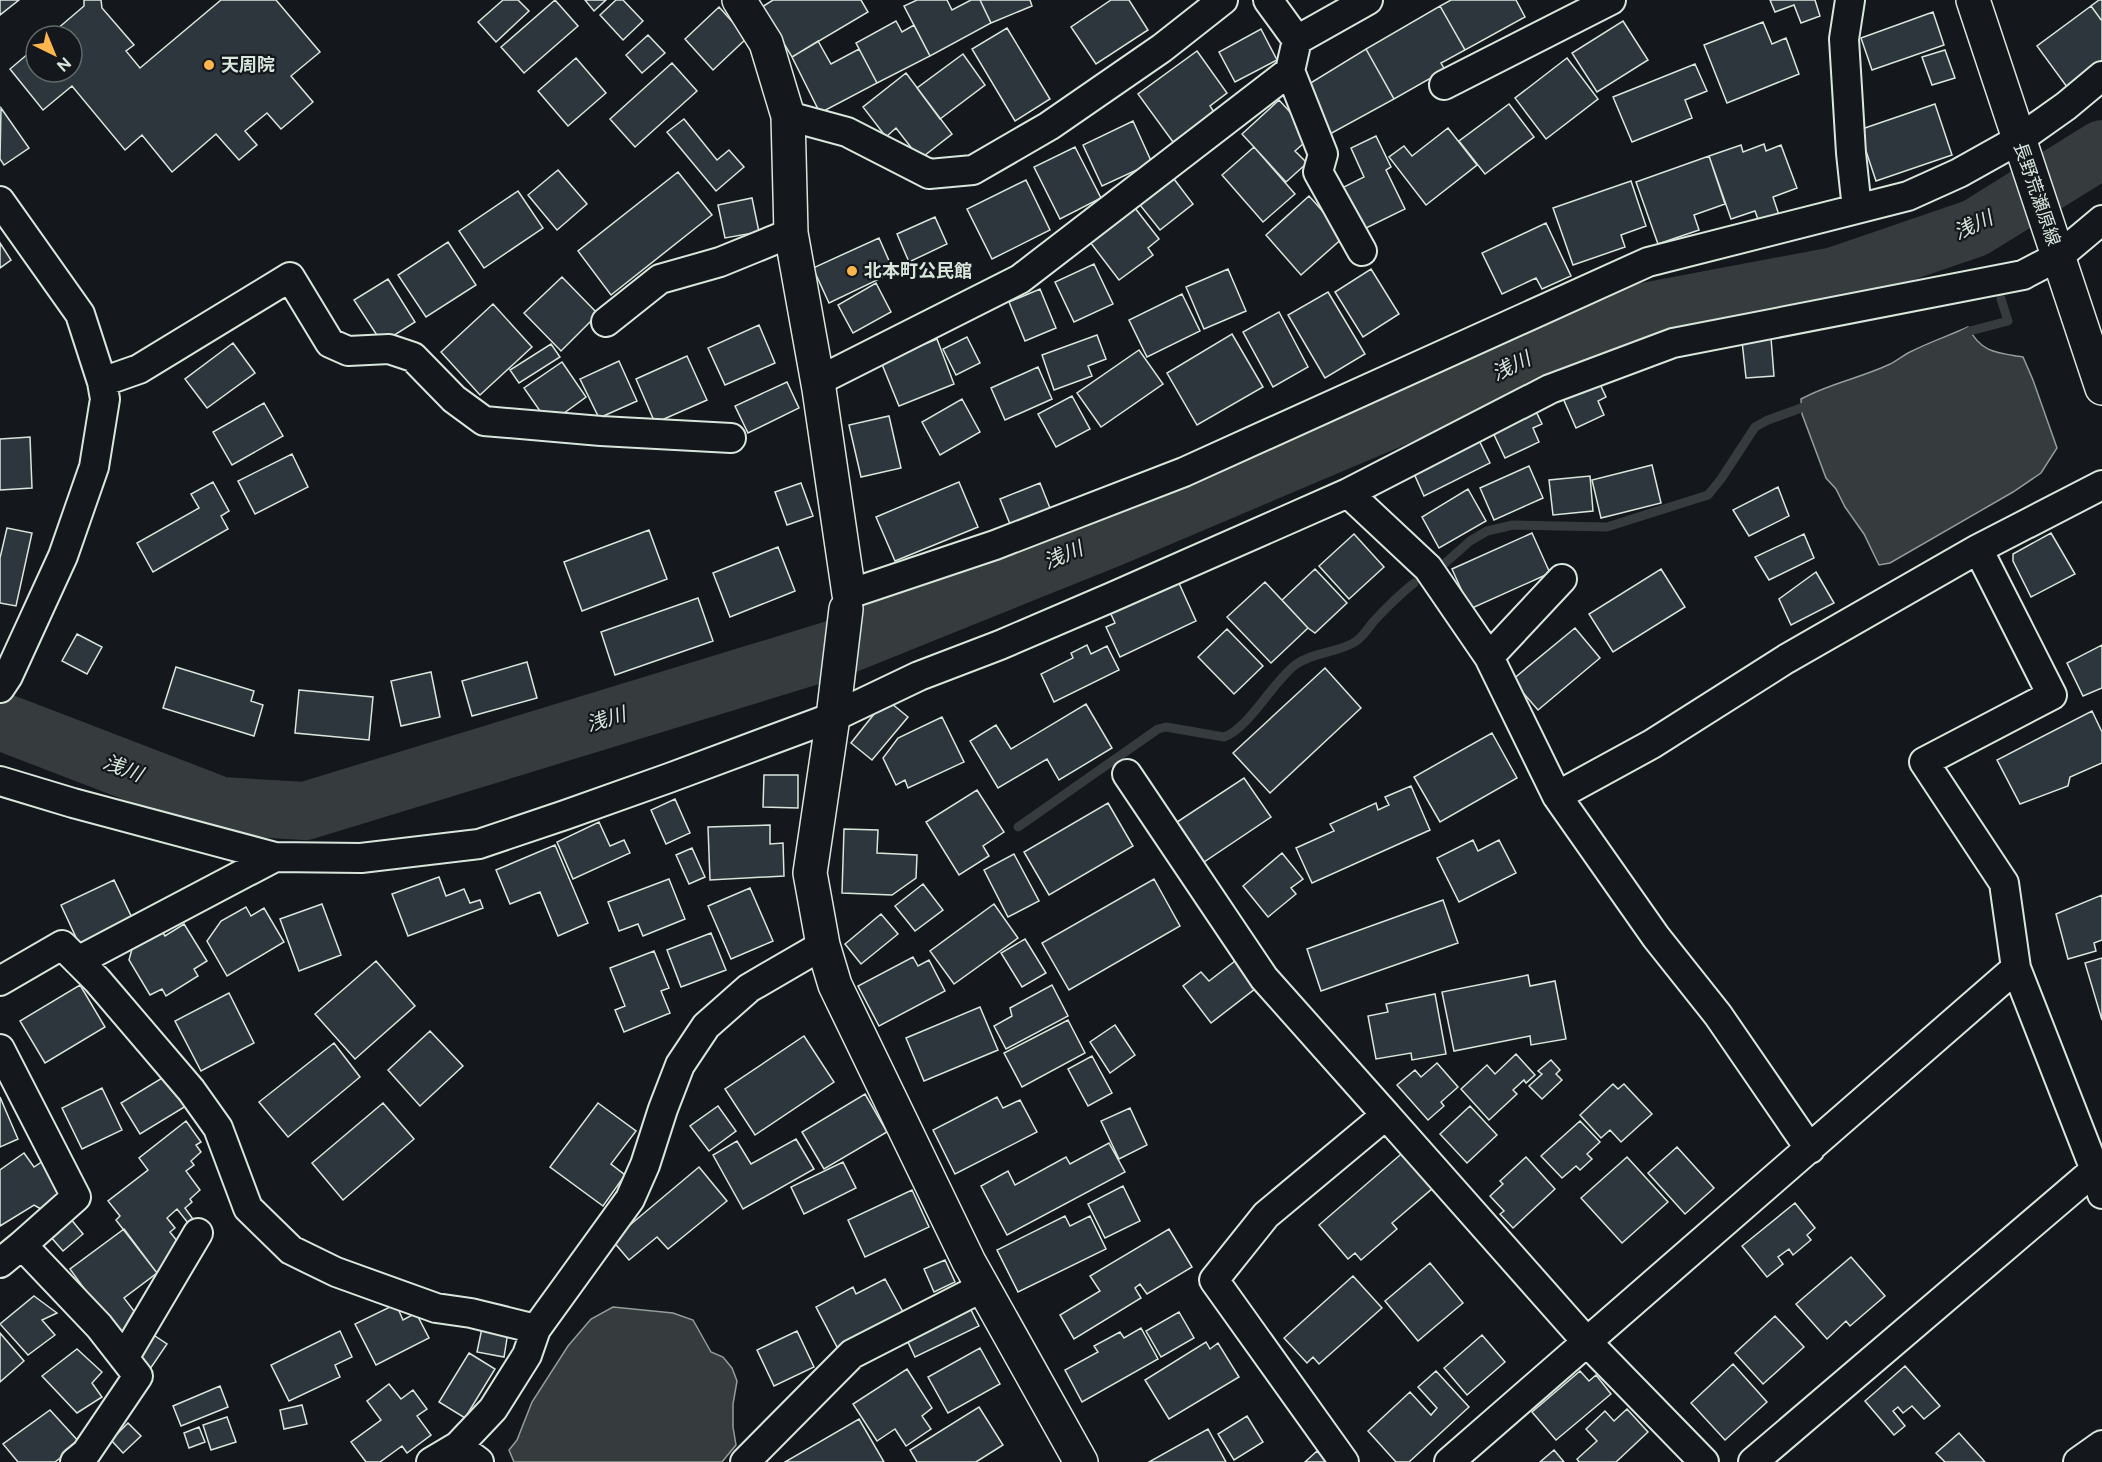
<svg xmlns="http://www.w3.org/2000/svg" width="2102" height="1462" viewBox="0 0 2102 1462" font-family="Figtree,'Noto Sans JP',sans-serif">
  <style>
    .water { fill: #363b3e; stroke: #939e99; stroke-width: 1.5 }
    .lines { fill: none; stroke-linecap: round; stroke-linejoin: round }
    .stream { stroke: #363b3e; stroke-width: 9 }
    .river { stroke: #363b3e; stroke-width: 58 }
    .building { fill: #2c363c; stroke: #d8e6dc; stroke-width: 1.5 }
    .street-casing { stroke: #d8e6dc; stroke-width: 32 }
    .secondary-casing { stroke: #d8e6dc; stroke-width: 36 }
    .primary-casing { stroke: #d8e6dc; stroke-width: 36 }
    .street { stroke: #14181c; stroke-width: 28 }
    .secondary { stroke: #14181c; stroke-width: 33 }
    .primary { stroke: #14181c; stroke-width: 33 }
    .poi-dot { fill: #ffb74d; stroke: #14181c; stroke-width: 2 }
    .labels { text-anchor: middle; stroke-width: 4.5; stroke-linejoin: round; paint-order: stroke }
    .poi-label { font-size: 18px; font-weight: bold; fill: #d8e6dc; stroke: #14181c; text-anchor: start }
    .street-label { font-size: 18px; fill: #d8e6dc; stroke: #14181c }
    .water-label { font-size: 20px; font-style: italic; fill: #d8e6dc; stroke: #14181c }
  </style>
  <rect width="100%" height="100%" fill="#14181c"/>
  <path class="water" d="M1968 327C1981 353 1997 353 2023 357L2033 380 2057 448 2041 473 2013 492 1890 563 1879 565 1864 534 1845 507 1836 489 1826 478 1802 414 1801 399C1828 384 1860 378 1888 365 1895 362 1901 357 1908 353 1927 343 1948 336 1968 327Z
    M613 1307 673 1313 693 1320 711 1352 723 1357 732 1368 737 1381 733 1404V1427L736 1445 722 1462H514L509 1450 517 1440 532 1402 568 1346 591 1319Z"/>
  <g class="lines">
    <path class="stream" d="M1975 228 1983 242
      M1961 336 1970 331 2008 321 2001 299
      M1443 565 1470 541 1487 531 1513 525 1607 527 1708 495 1721 479 1755 427 1768 420 1812 404
      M1018 827 1158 729 1166 727 1224 737C1249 728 1272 683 1295 665 1313 652 1337 653 1355 642 1363 637 1368 628 1374 621 1386 608 1399 595 1414 583"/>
    <path class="river" d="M0 721 221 806 305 811 838 648 1111 538 1472 385 1612 318 1835 276 1975 228 2102 149"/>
  </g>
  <path class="building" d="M0 0H19L0 15Z
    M84 0H101L102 8 134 45 126 51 140 68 221 0H276L320 52 291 76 313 102 281 129 267 113 245 131 257 145 239 160 216 134 172 172 142 135 125 150 72 86 43 110 10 69 36 47V72H72V36H49L84 6Z
    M503 0H518L529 11 496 42 478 22Z
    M555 0 578 26 524 73 501 47Z
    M585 0H606L594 11Z
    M616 0H623L643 21 623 40 600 15Z
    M773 0H861L868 12 792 57 762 7Z
    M917 0H947L952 10 971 0H980L991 23 930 56 904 6Z
    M980 0H1030L1032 6 991 23Z
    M1111 0H1129L1148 30 1096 64 1071 27Z
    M1451 0H1516L1525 17 1465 50 1440 6Z
    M1770 0H1815L1820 16 1801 23 1794 5 1775 12Z
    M2099 0H2102V21L2091 6Z
    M1440 6 1465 50 1441 63 1445 70 1394 99 1366 49Z
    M2091 6 2102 21V61L2067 87 2037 46Z
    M719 7 747 38 713 70 685 39Z
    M1933 12 1944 45 1872 70 1861 38Z
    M896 21 902 32 914 25 930 56 877 83 856 43Z
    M1623 21 1648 60 1597 92 1572 53Z
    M1763 22 1772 44 1786 38 1799 74 1727 103 1704 45Z
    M1007 28 1050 99 1015 121 972 49Z
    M1261 29 1277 60 1235 82 1219 52Z
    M648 35 665 53 642 73 626 55Z
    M818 41 831 64 859 49 877 83 820 113 792 57Z
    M1366 49 1394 99 1330 134 1304 87Z
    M1945 50 1955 78 1932 85 1922 57Z
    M1197 51 1227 93 1210 106 1214 112 1173 142 1138 94Z
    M963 54 985 85 940 119 917 88Z
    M576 58 606 93 568 126 538 91Z
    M1567 58 1598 99 1546 139 1515 98Z
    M672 63 697 91 635 147 610 119Z
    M1695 64 1707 91 1685 100 1692 118 1632 142 1613 97Z
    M906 73 952 134 920 159 896 128 886 137 863 107Z
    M1279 100 1312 136 1295 151 1307 163 1286 182 1242 134Z
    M1509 104 1534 137 1485 174 1459 141Z
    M1935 104 1952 155 1876 181 1859 130Z
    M1 108 29 148 4 165 0 159Z
    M684 119 717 160 729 150 744 167 716 191 667 132Z
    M1133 121 1152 163 1102 186 1083 145Z
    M1448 128 1477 165 1426 205 1389 157 1404 146 1412 156Z
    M1376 136 1391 167 1386 170 1405 209 1358 232 1338 190 1364 177 1351 148Z
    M1764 144 1766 151 1781 145 1797 188 1773 197 1779 215 1759 222 1755 211 1731 219 1709 156 1741 145 1743 152Z
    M1075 147 1101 198 1060 219 1034 167Z
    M1254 147 1295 194 1263 222 1222 175Z
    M1709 156 1725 204 1694 215 1699 230 1658 244 1636 182Z
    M558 170 587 204 557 230 528 195Z
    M678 172 712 215 611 295 578 251Z
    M1174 179 1193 204 1160 230 1140 205Z
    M1026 180 1050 230 992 259 967 209Z
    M1631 181 1646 226 1621 235 1625 247 1573 265 1553 208Z
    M518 191 543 228 484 268 459 231Z
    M1309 196 1345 236 1301 275 1266 235Z
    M752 198 759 232 725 238 718 205Z
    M1135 208 1159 239 1148 248 1153 255 1119 280 1090 242Z
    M935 217 947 244 909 262 897 234Z
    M1546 223 1571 276 1542 289 1536 278 1502 294 1482 253Z
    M879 238 894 272 829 303 813 268Z
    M448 242 476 285 426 317 398 275Z
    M0 243 11 260 0 268Z
    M1094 264 1113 304 1074 322 1055 282Z
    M1228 269 1246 311 1204 329 1186 287Z
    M1371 269 1399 314 1363 337 1335 292Z
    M562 277 598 314 561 351 524 313Z
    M388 279 415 322 382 343 354 300Z
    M876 283 891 312 853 333 838 305Z
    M1040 289 1056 328 1025 341 1009 302Z
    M1328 292 1365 354 1325 378 1288 315Z
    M1182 294 1200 331 1147 357 1129 320Z
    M493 304 532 347 480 395 441 352Z
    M1279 312 1308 367 1273 387 1243 332Z
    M759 325 775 363 725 385 708 348Z
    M1232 334 1263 387 1197 425 1167 373Z
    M1097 335 1106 359 1088 366 1092 376 1054 390 1042 355Z
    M967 337 980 363 956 375 943 349Z
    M1771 338 1774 376 1746 378 1742 341Z
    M937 339 954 384 899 406 881 362Z
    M233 343 255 373 207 408 185 379Z
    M551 344 560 357 519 383 510 370Z
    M1139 350 1163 384 1101 427 1077 393Z
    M687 356 707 400 655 423 636 379Z
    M619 361 637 401 599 418 580 379Z
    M562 362 586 397 549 424 524 388Z
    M1038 367 1052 399 1005 420 991 388Z
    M1598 380 1606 397 1598 401 1604 415 1576 428 1562 396Z
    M787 382 799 408 748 433 735 406Z
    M1072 396 1090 429 1056 447 1038 414Z
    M962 399 980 432 940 455 922 422Z
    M264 403 283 436 232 465 213 432Z
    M1532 403 1542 424 1533 428 1539 442 1505 458 1489 424Z
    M889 416 901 468 861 477 849 425Z
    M1476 434 1490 463 1424 496 1411 467Z
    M30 437 32 488 0 490V439Z
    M292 454 308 487 255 514 238 481Z
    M1652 465 1661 503 1601 518 1592 480Z
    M1529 466 1543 498 1494 520 1480 488Z
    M1590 476 1593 511 1553 515 1549 480Z
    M213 482 229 511 221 516 228 529 153 572 137 543 199 508 191 494Z
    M959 482 978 527 895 561 876 517Z
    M801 483 813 516 787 525 775 492Z
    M1040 483 1050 508 1010 524 1000 499Z
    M1778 487 1789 516 1749 536 1733 510Z
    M1468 489 1486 521 1439 548 1422 517Z
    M7 528 32 533 16 606 0 603V558Z
    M649 530 667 579 582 611 564 562Z
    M1532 533 1550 573 1470 609 1452 569Z
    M2051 533 2075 574 2031 597 2013 561V554Z
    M1354 534 1384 567 1349 599 1319 566Z
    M1804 534 1814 558 1769 580 1755 557Z
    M778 547 795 591 730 617 713 573Z
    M1315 569 1347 603 1315 633 1308 628 1282 600Z
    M1661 569 1685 607 1613 652 1589 614Z
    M1816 572 1834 603 1791 625 1779 599Z
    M1178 581 1196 621 1120 657 1106 627 1115 623 1110 612Z
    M1265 582 1308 628 1271 663 1227 617Z
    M698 598 713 641 615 675 601 632Z
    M1575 628 1600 658 1538 710 1512 680Z
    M1227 629 1263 666 1234 694 1198 657Z
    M77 634 102 647 87 674 62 661Z
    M1087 645 1091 654 1107 646 1119 670 1054 702 1041 674 1073 658 1071 653Z
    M2102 645V688L2083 696 2067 663Z
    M527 662 537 698 472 716 462 681Z
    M176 667 254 691 251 701 263 705 254 736 163 708Z
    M1325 668 1361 708 1270 793 1233 753Z
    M431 672 440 717 401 726 391 681Z
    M299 690 373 697 369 740 295 733Z
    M886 699 908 717 872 760 851 743Z
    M1086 704 1112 748 1059 780 1047 759 998 788 970 741 996 725 1011 749Z
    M2092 711 2102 732V763L2070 777 2068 786 2020 804 1997 760Z
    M942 717 964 762 908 788 905 780 896 785 883 758 898 738Z
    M1492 733 1517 778 1440 822 1414 777Z
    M764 775H798V808L763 807Z
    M1244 778 1271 817 1204 862 1177 822Z
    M1411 786 1430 830 1312 883 1296 848 1334 831 1330 824 1376 803 1378 810 1389 805 1385 797Z
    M977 790 1004 832 983 846 989 856 959 875 926 822Z
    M675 799 690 833 666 844 651 810Z
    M1108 803 1133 846 1049 895 1024 852Z
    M599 822 610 846 624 840 630 853 573 879 557 842Z
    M770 825V844L783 843 784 876 710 880 708 827Z
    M844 829 878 830 877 853 917 855 916 878 892 895 842 893Z
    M1473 840 1478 851 1499 840 1516 873 1459 902 1437 858Z
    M555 845 588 923 558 936 540 892 510 904 496 870Z
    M692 848 705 877 689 884 676 855Z
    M1282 853 1303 879 1291 888 1296 894 1268 917 1243 886Z
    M1014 854 1039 901 1008 917 984 870Z
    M439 877 446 896 464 889 470 903 480 900 483 908 408 936 392 894Z
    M669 879 685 919 643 936 638 924 619 931 608 902Z
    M1154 879 1180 926 1069 990 1042 943Z
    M114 880 133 920 80 946 61 905Z
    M923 884 943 910 915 931 895 906Z
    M750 888 773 941 731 959 708 906Z
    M2102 895V940L2094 943 2096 951 2068 959 2056 914Z
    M1443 900 1458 943 1321 991 1307 949Z
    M322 904 341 955 299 971 280 919Z
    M994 904 1018 938 954 984 930 951Z
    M246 907 251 916 264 908 284 942 227 976 207 941 221 921Z
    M881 914 898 934 861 964 845 944Z
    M184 924 207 961 194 969 198 976 166 996 162 989 150 995 129 960 132 949 162 931 165 936Z
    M711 933 726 970 681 987 667 950Z
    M1025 939 1046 973 1022 987 1001 953Z
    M654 951 669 988 661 991 670 1013 624 1032 615 1010 625 1006 610 968Z
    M913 957 918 966 929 960 945 991 879 1026 858 986Z
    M1239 958 1260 985 1211 1023 1183 986 1201 972 1209 981Z
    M2102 958V1020L2085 963Z
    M376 961 415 1006 355 1059 315 1014Z
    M1528 975 1530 986 1555 981 1566 1039 1531 1045 1530 1036 1454 1051 1442 992Z
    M80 985 105 1027 45 1063 20 1021Z
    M1052 985 1068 1016 1006 1049 994 1026 1012 1016 1010 1008Z
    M229 993 254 1043 201 1071 175 1021Z
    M1435 994 1446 1054 1412 1060 1411 1053 1376 1059 1368 1016 1388 1012 1386 1004Z
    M980 1007 998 1050 924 1081 906 1038Z
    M1068 1020 1085 1053 1022 1087 1004 1053Z
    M1115 1025 1135 1055 1110 1073 1090 1042Z
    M430 1031 463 1066 420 1106 388 1070Z
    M804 1036 834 1082 755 1135 725 1089Z
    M334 1043 360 1077 288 1137 259 1102Z
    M1516 1054 1535 1075 1526 1083 1524 1080 1513 1090 1517 1094 1489 1120 1461 1089 1487 1065 1495 1074Z
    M1092 1056 1112 1093 1088 1106 1068 1069Z
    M1551 1060 1560 1070 1556 1074 1562 1080 1542 1099 1529 1086 1542 1074 1538 1071Z
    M1437 1063 1458 1087 1441 1102 1444 1106 1428 1120 1397 1085 1415 1070 1421 1077Z
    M167 1075 186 1106 140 1134 121 1103Z
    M1613 1084 1618 1089 1624 1084 1652 1114 1621 1142 1610 1130 1601 1138 1580 1115Z
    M102 1088 122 1130 82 1149 62 1108Z
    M865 1094 887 1132 824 1169 802 1132Z
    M0 1097 18 1139 0 1147Z
    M997 1097 1003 1108 1020 1100 1037 1132 955 1174 933 1130Z
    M383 1103 414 1139 343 1200 312 1163Z
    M598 1103 636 1131 611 1164 625 1175 603 1206 550 1167Z
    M718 1106 736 1131 709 1151 690 1126Z
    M1470 1106 1497 1135 1467 1163 1440 1134Z
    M1130 1108 1147 1145 1119 1159 1101 1121Z
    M186 1121 201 1142 196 1145 201 1152 191 1161 194 1165 186 1171 200 1190 190 1199 192 1202 185 1208 193 1219 188 1223 177 1209 167 1218 175 1228 170 1232 178 1242 157 1273 116 1220 120 1216 108 1201 148 1170 139 1158Z
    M1580 1121 1600 1142 1587 1154 1592 1159 1580 1170 1576 1166 1562 1178 1541 1156Z
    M796 1139 814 1169 743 1209 713 1155 737 1141 751 1164Z
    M1109 1143 1125 1172 1007 1235 981 1186 1008 1171 1015 1185 1066 1157 1070 1164Z
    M1677 1147 1714 1188 1685 1214 1648 1173Z
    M1407 1149 1433 1188 1392 1223 1397 1229 1361 1260 1355 1253 1348 1259 1319 1225Z
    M24 1153 34 1167 46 1159 68 1190 41 1209 34 1205 0 1226V1170Z
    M1526 1157 1555 1189 1513 1228 1500 1214 1504 1211 1490 1196 1503 1184 1500 1181Z
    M1627 1157 1668 1202 1622 1243 1581 1198Z
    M843 1162 856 1188 804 1214 791 1187Z
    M699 1167 727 1201 668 1249 657 1237 629 1260 612 1240Z
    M1123 1186 1140 1221 1105 1238 1088 1204Z
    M912 1190 929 1227 865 1257 848 1220Z
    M1795 1203 1815 1228 1807 1235 1811 1240 1793 1255 1789 1249 1778 1257 1783 1264 1767 1277 1742 1246Z
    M1065 1216 1070 1226 1090 1216 1106 1249 1018 1292 997 1250Z
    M70 1218 83 1234 63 1251 50 1236Z
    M124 1229 157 1273 124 1298 134 1311 119 1337 70 1269Z
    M1169 1229 1192 1267 1147 1294 1140 1284 1135 1288 1141 1298 1074 1339 1060 1315 1100 1291 1090 1276Z
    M1851 1257 1885 1296 1850 1326 1846 1321 1827 1339 1796 1304Z
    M945 1260 955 1282 934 1292 924 1269Z
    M1430 1263 1463 1303 1418 1341 1385 1301Z
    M1353 1276 1382 1308 1319 1364 1313 1357 1307 1363 1284 1338Z
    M885 1279 903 1312 837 1347 816 1307 853 1287 856 1294Z
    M34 1296 57 1313 42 1320 55 1335 28 1355 0 1324Z
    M396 1304 403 1320 416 1313 429 1338 376 1365 355 1324Z
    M968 1304 979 1326 915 1357 907 1340Z
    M1179 1312 1194 1338 1161 1357 1146 1331Z
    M1775 1316 1804 1347 1763 1384 1735 1353Z
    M482 1328 508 1332 504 1357 477 1352Z
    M1141 1328 1158 1359 1082 1402 1065 1370 1098 1352 1094 1346 1120 1332 1124 1338Z
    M340 1331 352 1357 335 1365 340 1377 289 1401 271 1365Z
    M797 1331 814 1367 774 1386 757 1350Z
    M0 1333 24 1361 0 1382Z
    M152 1334 167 1344 148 1372 133 1362Z
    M1482 1335 1505 1362 1467 1395 1444 1368Z
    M1206 1342 1210 1349 1218 1343 1239 1377 1169 1419 1145 1380Z
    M980 1348 1000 1384 948 1413 928 1377Z
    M77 1349 102 1372 92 1383 102 1397 77 1413 42 1376Z
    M469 1353 495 1369 465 1418 439 1402Z
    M1733 1364 1767 1402 1725 1440 1691 1403Z
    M1905 1366 1940 1406 1924 1419 1912 1406 1903 1413 1898 1407 1893 1411 1905 1426 1894 1435 1865 1401Z
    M907 1369 932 1408 922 1416 931 1429 906 1446 895 1429 877 1441 853 1404Z
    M1436 1371 1469 1407 1409 1462H1396L1368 1431 1410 1392 1431 1415 1437 1408 1418 1387Z
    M1580 1371 1589 1381 1596 1375 1611 1394 1556 1440 1532 1412Z
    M389 1384 401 1399 413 1390 427 1409 417 1416 431 1435 407 1453 402 1446 380 1462H366L351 1442 381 1420 367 1401Z
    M220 1386 228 1407 181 1426 173 1406Z
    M302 1405 307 1424 284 1429 280 1410Z
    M979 1407 1003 1445 976 1462H917L910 1450Z
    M1627 1409 1648 1432 1616 1462H1579L1577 1459 1597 1441 1586 1429 1605 1411 1614 1421Z
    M50 1410 80 1443 55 1462H18L3 1444Z
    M1247 1416 1263 1442 1234 1460 1218 1434Z
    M227 1417 236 1442 211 1450 203 1425Z
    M859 1419 884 1462H785Z
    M128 1423 141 1436 123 1453 111 1440Z
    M199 1427 205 1442 189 1448 184 1433Z
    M1208 1429 1226 1462H1149Z
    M1959 1433 1985 1462H1945L1936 1453Z
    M1554 1450 1564 1462H1540Z
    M1317 1451 1327 1462H1305Z"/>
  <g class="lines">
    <defs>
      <path id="street" d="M1268 0 1297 40 1368 0
        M1850 0 1844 39 1851 153 1857 209
        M1290 71 1323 154 1318 172 1362 251
        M1444 85 1611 0
        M788 116 847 132 929 174 973 170 1049 126 1162 48 1223 0
        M0 201 80 314 102 382 105 399 94 467 63 556 8 676 0 688
        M606 322 660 279 720 262 791 233
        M818 381 1020 279 1290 71 1297 40
        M102 382 139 369 290 277 330 343 348 351 389 349 413 357 454 399 484 421 601 431 731 438
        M1348 493 1550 389 1673 343 2023 275 2059 256 2102 220
        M1978 549 2102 485
        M846 609 849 594 995 545 1184 472 1648 262 1908 196 1959 173 2018 140 2066 106 2102 76
        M1489 657 1562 579
        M1127 774 1264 978 1386 1115 1266 1215 1214 1280 1344 1462
        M0 781 73 803 275 857 78 961
        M1557 796 1652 744 1786 659 1978 549 2052 695 1924 762 2004 883 2016 968 2095 1170 2102 1194
        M275 857 361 858 479 844 565 815 669 778 833 717 919 676 1000 645 1112 597 1348 493 1428 568 1489 657 1557 796 1656 937 1718 1015 1810 1149
        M0 981 62 945 97 980 191 1090 218 1128 248 1208 291 1250 336 1272 436 1308 471 1313 536 1329
        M0 1049 76 1197 22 1245 99 1326 138 1376 86 1453 75 1462
        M1386 1115 1587 1342 1704 1462
        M0 1263 22 1245
        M124 1358 198 1233
        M458 1446 479 1462
        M431 1462 458 1446 493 1409 527 1355 536 1329 630 1199 645 1165 663 1109 680 1065 706 1026 749 988 823 945
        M745 1462 852 1354 983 1287
        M1449 1462 2016 968
        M1753 1462 2095 1170 2102 1168
        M2078 1462 2102 1445"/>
      <path id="secondary" d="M739 0 766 43 788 116 791 233 819 389 849 594
        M846 609 833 717 810 873 823 945 835 985 969 1262 1081 1462"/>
      <path id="primary" d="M1973 0 2102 388"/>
    </defs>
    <use href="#street" class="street-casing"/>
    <use href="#secondary" class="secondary-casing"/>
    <use href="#primary" class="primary-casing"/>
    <use href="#street" class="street"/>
    <use href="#secondary" class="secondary"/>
    <use href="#primary" class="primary"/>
  </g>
  <g class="poi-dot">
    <circle cx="209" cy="65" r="6"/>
    <circle cx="852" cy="271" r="6"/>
  </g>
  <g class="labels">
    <g class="poi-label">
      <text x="221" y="71">天周院</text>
      <text x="864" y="277">北本町公民館</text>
    </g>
    <g class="street-label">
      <text transform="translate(2037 194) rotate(71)" y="6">長野荒瀬原線</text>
    </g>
    <g class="water-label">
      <text transform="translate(1973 225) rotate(-25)" y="7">浅川</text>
      <text transform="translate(1511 366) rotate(-26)" y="7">浅川</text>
      <text transform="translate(1063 555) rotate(-23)" y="7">浅川</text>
      <text transform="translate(606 719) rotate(-17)" y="7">浅川</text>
      <text transform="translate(123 768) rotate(21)" y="7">浅川</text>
    </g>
  </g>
  <g transform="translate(54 54) rotate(137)"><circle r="28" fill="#14181c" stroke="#626a69" stroke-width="1.5"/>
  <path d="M0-4.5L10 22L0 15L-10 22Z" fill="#ffb74d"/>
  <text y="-9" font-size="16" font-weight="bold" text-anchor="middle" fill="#d8e6dc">N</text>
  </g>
</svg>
